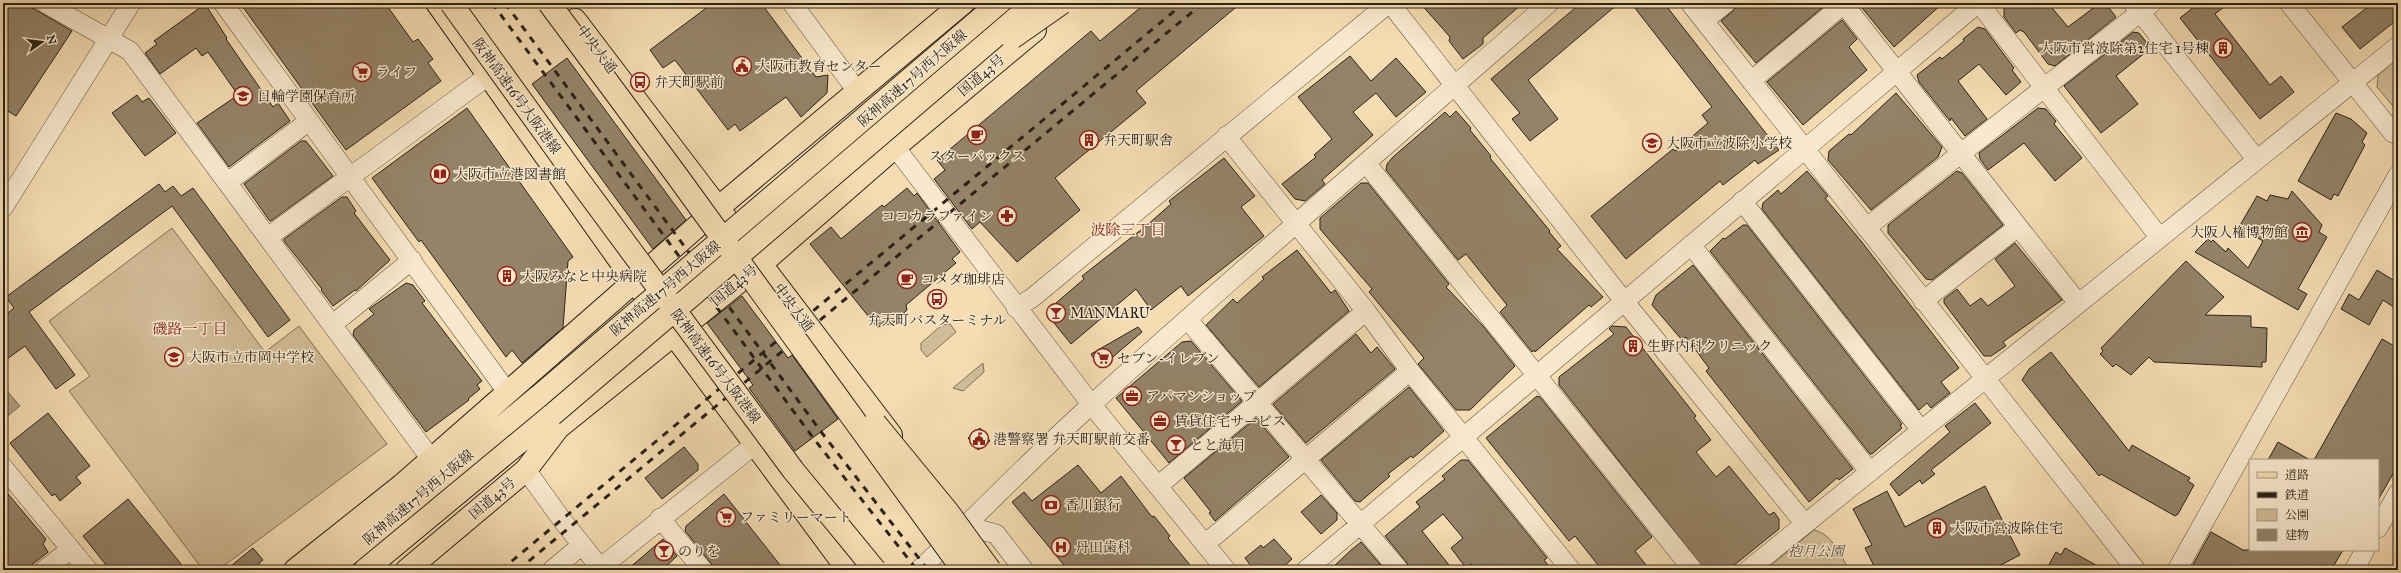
<svg xmlns="http://www.w3.org/2000/svg" width="2401" height="573" viewBox="0 0 2401 573" font-family="'IM FELL Great Primer','Noto Serif JP',serif">
  <style>
    .green { fill: #d2bc98; stroke: #7e6f58 }
    .water { fill: #b09d7e; stroke: #7a6c55 }
    .building { fill: #948368; stroke: #2a2218 }
    .lines { fill: none; stroke-linecap: round; stroke-linejoin: round }
    .minor-casing { stroke: #5d503e; stroke-width: 20 }
    .major-casing { stroke: #2a2218; stroke-width: 24 }
    .highway-casing { stroke: #2a2218; stroke-width: 24 }
    .minor { stroke: #f8e8cd; stroke-width: 19 }
    .major { stroke: #f5dcb2; stroke-width: 22 }
    .highway { stroke: #f5dcb2; stroke-width: 22 }
    .rail { stroke: #2a2218; stroke-width: 3; stroke-dasharray: 7 7; stroke-linecap: butt }
    .highway-bridge-casing { stroke: #2a2218; stroke-width: 24; stroke-linecap: butt }
    .highway-bridge { stroke: #f5dcb2; stroke-width: 22 }
    .labels { text-anchor: middle; stroke-width: 3; stroke-linejoin: round; paint-order: stroke }
    .poi-label { font-size: 14px; fill: #2a2218; stroke: #f8e8cd; text-anchor: start }
    .street-label { font-size: 14px; fill: #2a2218; stroke: #f8e8cd }
    .park-label { font-size: 14px; font-style: italic; fill: #5c503e; stroke: #f8e8cd }
    .neighbourhood-label { font-size: 15px; fill: #7a1f14; stroke: #f8e8cd }
  </style>
  <rect width="100%" height="100%" fill="#f5dcb2"/>
  <filter id="stains"><feTurbulence type="fractalNoise" baseFrequency=".005" numOctaves="4"/><feColorMatrix values="0 0 0 0 .2 0 0 0 0 .09 0 0 0 0 .02 0 0 0 .5 -.17"/></filter>
  <radialGradient id="worn" r=".72"><stop offset=".6" stop-color="#630" stop-opacity="0"/><stop offset="1" stop-color="#630" stop-opacity=".3"/></radialGradient>
  <path class="green" d="M2398 58V112L2377 87 2378 75Z
    M172 228 265 352 299 326 387 444 218 570H203L69 391 90 376 49 321Z
    M950 324 956 332 927 357 921 350V343L942 325Z
    M983 363 984 372 963 391 953 388Z
    M1814 530C1833 535 1840 554 1849 570H1765Z"/>
  <path class="water" d="M3 386 20 406 3 420Z"/>
  <path class="building" d="M3 3H24L72 31 16 116 3 108Z
    M240 3H385L413 42 418 39 433 59 428 63 441 81 346 150Z
    M713 3H761L816 77 828 75 827 93 801 117 786 97 740 131 735 124 728 130 675 60 663 68 650 50Z
    M1146 3H1241L1136 91 1146 103 1055 178 1080 210 1017 262 980 222 972 229 934 179 945 170 937 160 1091 31 1100 41Z
    M1420 3H1523L1483 38V44L1463 59 1449 41 1450 37Z
    M1581 3H1619L1528 80 1558 119 1530 141 1512 119 1520 113 1491 79Z
    M1631 3H1664L1779 150 1758 164 1755 160 1723 185 1720 181 1626 259 1591 216 1673 149 1675 151 1708 123 1702 115 1712 107Z
    M1737 3H1828L1756 63 1721 21 1733 11Z
    M1858 3H1943L1894 47Z
    M2004 3H2048L2068 27 2100 3H2105L2116 17 2055 66 2048 64 2024 32 2020 30 2016 33 2004 17Z
    M2199 3H2229L2215 14 2270 85 2281 76 2294 92 2260 119 2180 18Z
    M2373 3H2398V19L2360 49 2342 27Z
    M205 4 227 38 226 39 273 107 278 103 290 121 229 167 197 123 238 95 208 52 202 56 196 48 160 74 145 53 157 44 154 41Z
    M1842 20 1857 39 1849 47 1867 70 1803 125 1767 82Z
    M1978 27 1985 29 2014 68 2012 70 2021 82 2006 95 1979 64 1958 81 1987 119 1965 136 1951 118 1950 121 1919 82 1917 75 1940 57 1942 59 1964 41 1963 39Z
    M2133 32 2139 33 2151 48 2116 76 2138 104 2101 133 2064 86Z
    M1350 56 1371 81 1396 58 1426 92 1396 117 1376 93 1353 112 1373 135 1322 180 1325 184 1305 201 1295 199 1282 184 1316 157 1314 155 1332 139 1298 97Z
    M567 58 686 220 653 249 532 84Z
    M1896 93 1942 147 1938 157 1871 210 1828 160 1829 151 1849 134 1851 135Z
    M137 95 142 102 149 98 176 133 145 156 112 113Z
    M467 108 573 257 568 261 563 328 522 363 512 350 506 357 421 240 419 242 372 178Z
    M2038 108 2046 109 2050 114 2056 121 2054 124 2082 158 2055 181 2024 143 1988 170 1980 159 1979 153Z
    M1456 111 1471 128 1470 130 1491 156 1490 158 1550 231 1549 232 1561 246 1557 249 1603 297 1591 307 1589 305 1535 352 1534 350 1532 352 1500 312 1507 305 1466 254 1458 260 1386 170 1387 164 1393 157 1445 112 1450 117Z
    M2336 113 2351 119 2367 133 2362 142 2365 145 2338 196 2334 194 2331 200 2298 181Z
    M301 141H306L333 176 271 221 269 220 244 184Z
    M1224 158 1255 196 1241 207 1264 236 1188 296 1181 286 1151 310 1136 289 1071 344 1050 318 1049 309 1084 279 1082 276 1146 226 1171 204 1169 201Z
    M1807 171 1828 196 1825 198 1861 241 1959 368 1941 382 1950 393 1931 408 1927 403 1919 410 1762 209 1763 203 1778 190 1781 194Z
    M1957 171 1962 173 2003 225 1932 280 1926 279 1888 233V225Z
    M1361 183H1368L1449 284 1446 287 1483 326 1515 366 1470 410H1456L1418 364 1424 358 1369 292 1372 289 1320 229V218Z
    M159 184 165 192 173 186 181 196 193 188 290 320 268 337 172 206 29 312 75 375 56 389 25 346 3 362V317L14 308 6 297Z
    M907 188 914 196 917 193 960 252 952 259 956 263 906 305 907 310 893 323 877 327 810 244 831 227 841 239 882 205 884 207Z
    M2292 191 2322 225 2319 232 2327 237 2298 289 2307 294 2298 310 2195 252 2208 239 2211 242 2213 240 2226 252 2228 248 2248 268 2263 241 2239 227 2257 196 2267 201 2270 195 2288 199Z
    M342 197H347L356 211 354 213 390 260 356 291 355 290 333 306 321 290 322 289 284 241V239Z
    M1743 225H1747L1902 424 1900 425 1902 428 1872 454H1870L1710 251 1723 238 1725 239Z
    M2015 243 2062 300 2003 342 2006 346 1991 356H1984L1944 303V299L1957 289 1970 306 1981 298 1988 306 2015 286 1995 259Z
    M1297 250 1331 293 1335 290 1349 311 1259 387 1206 325 1233 299 1237 303 1264 279 1262 277Z
    M2186 261 2224 297 2205 315 2251 316V327L2267 328 2266 362H2262V367L2154 362 2149 357 2131 375 2116 364 2113 367 2100 354 2103 351 2101 348Z
    M1693 265 1853 469 1839 480 1837 478 1809 502 1706 371 1709 368 1686 337 1682 340 1652 305 1656 295Z
    M2377 270 2398 283V310L2383 300 2369 325 2341 309 2349 294 2359 300Z
    M406 283 413 285 425 301 422 303 482 381 477 385 480 389 468 399 469 400 426 432 353 335 354 330 374 314 369 309Z
    M742 296 788 358 792 355 838 419 795 451 749 388 753 385 707 323Z
    M1612 326 1626 327 1696 416 1694 418 1711 440 1696 452 1716 477 1729 466 1769 515 1774 512 1779 519V529L1728 570H1705L1559 385V377L1614 334 1609 329Z
    M1138 327 1142 332 1100 368 1091 354Z
    M1356 334 1371 353 1377 347 1395 369 1306 443 1273 404Z
    M2382 339 2398 348V465L2378 500V460H2314Z
    M1191 341 1242 401 1169 463 1116 398 1182 342Z
    M2051 352 2129 451 2132 445 2190 478 2188 481 2194 485 2178 514 2175 516 2101 474 2099 476 2022 380 2029 369Z
    M1409 387 1444 431 1413 458 1411 456 1388 474 1390 476 1360 502 1355 501 1321 460Z
    M1537 396 1540 397 1652 537 1635 551 1650 570H1602L1575 536 1569 541 1486 438Z
    M1975 403 1991 423 1931 470 1935 474 1922 484 1920 480 1899 496 1890 484 1950 432 1945 426Z
    M48 413 90 466 76 477 81 483 60 501 55 494 52 496 10 443Z
    M1256 418 1289 457 1215 521 1209 513 1211 512 1184 478Z
    M980 428 990 441 978 450 968 438Z
    M2278 442 2310 460H2268Z
    M684 447 698 464V470L662 499 645 478Z
    M1461 460H1468L1547 558 1544 560 1552 570H1476L1471 564 1466 568 1451 548 1463 538 1443 514 1422 531 1453 570H1410L1407 563 1385 536 1420 507 1416 502 1445 479 1442 476Z
    M1078 465 1101 493 1121 476 1152 517 1154 516 1163 527 1170 536 1168 538 1194 570H1068L1012 502 1024 492 1032 501Z
    M1985 486 2020 555 1991 570H1876L1865 548 1872 545 1853 509 1887 491 1905 527Z
    M3 488 46 539 43 544 48 552 25 570H3Z
    M724 494 784 570H716L714 567 685 531 686 526Z
    M1321 495 1337 513V520L1321 534 1301 512Z
    M128 499 186 570H110L83 536Z
    M2211 532 2243 550H2343L2331 570H2190Z
    M663 539 677 556 662 570H627Z
    M1274 539 1292 559 1280 570H1254L1245 558 1261 545 1263 548Z
    M1361 542 1385 570H1330L1350 551Z
    M253 548 263 560 252 570H226Z
    M2065 548 2105 570H2046L2056 552 2061 555Z"/>
  <g class="lines">
    <defs>
      <path id="minor" d="M45 3 130 51 431 459
        M223 3 508 393
        M792 3 857 91
        M1390 3 1624 301 1805 524
        M1690 3 2136 570
        M1843 3 2078 303
        M1979 3 2160 238
        M2133 3 2257 160
        M2289 3 2393 133 2398 135
        M1704 21 1726 3
        M1751 81 1845 3
        M1226 136 1366 311 1410 371 1571 570
        M895 147 1091 404 1226 570
        M1366 163 1693 570
        M228 182 309 121
        M1742 201 1921 430
        M3 208 131 3
        M1866 228 2152 3
        M268 237 488 76
        M1691 245 1870 472
        M1923 301 2018 227
        M1016 308 1032 298 1389 3
        M1188 320 1399 570
        M332 325 412 260
        M3 467 88 570
        M526 470 562 520 602 570
        M1158 486 1366 311
        M660 518 703 570
        M966 526 996 534 1024 570
        M2378 528 2398 493
        M1205 544 1410 371
        M600 568 754 445
        M44 570 71 549
        M552 570 582 545
        M919 570C977 516 1032 458 1091 405 1241 269 1397 137 1549 3
        M1306 570 1978 3
        M1748 570 2398 46
        M2177 570 2398 175
        M2354 570 2365 550"/>
      <path id="major" d="M437 3 635 282 848 570
        M575 20 891 435"/>
      <path id="highway" d="M295 570 402 485 718 208 963 3
        M329 570 539 396
        M365 570 552 415
        M407 570 526 470 558 428 761 264 895 147 1035 30"/>
    </defs>
    <use href="#minor" class="minor-casing"/>
    <use href="#major" class="major-casing"/>
    <use href="#highway" class="highway-casing"/>
    <use href="#minor" class="minor"/>
    <use href="#major" class="major"/>
    <use href="#highway" class="highway"/>
    <path class="rail" d="M492 3 814 439 917 570
      M505 3 822 433 928 570
      M501 570 1184 3
      M518 570 1203 3"/>
    <defs>
      <path id="highway-bridge" d="M451 3 572 171 793 470 875 570
        M549 3 675 173 963 570
        M1012 38 1062 3
        M539 396 999 3
        M552 415 1034 3
        M875 423 948 512 990 570"/>
    </defs>
    <use href="#highway-bridge" class="highway-bridge-casing"/>
    <use href="#highway-bridge" class="highway-bridge"/>
  </g>
  <defs>
    <symbol id="building-ring" viewBox="-11 -11 22 22"><circle r="9.5" fill="#f8e8cd" stroke="#8f2418" stroke-width="1.5"/><path d="M-4-6H4V6H1V3H-1V6H-4ZM-2.5-4.3h1.7v1.8h-1.7ZM.8-4.3h1.7v1.8H.8ZM-2.5-1h1.7V.8h-1.7ZM.8-1h1.7V.8H.8Z" fill="#8f2418"/></symbol>
    <symbol id="civic-ring" viewBox="-11 -11 22 22"><circle r="9.5" fill="#f8e8cd" stroke="#8f2418" stroke-width="1.5"/><path d="M-.6-6.5H3V-4.5H.6V-3L4-1V1h2V6H-6V1h2V-1L-.6-3ZM-1.2 2.5V6h2.4V2.5Z" fill="#8f2418"/></symbol>
    <symbol id="supermarket-ring" viewBox="-11 -11 22 22"><circle r="9.5" fill="#f8e8cd" stroke="#8f2418" stroke-width="1.5"/><path d="M-6-5.5h2.5l.6 2H6L4.5 2H-2.5L-4.4-4H-6ZM-1.5 3.2a1.3 1.3 0 1 0 .1 0ZM3 3.2a1.3 1.3 0 1 0 .1 0Z" fill="#8f2418"/></symbol>
    <symbol id="bus-ring" viewBox="-11 -11 22 22"><circle r="9.5" fill="#f8e8cd" stroke="#8f2418" stroke-width="1.5"/><path d="M-5-6H5V4H4V6H2V4H-2V6H-4V4H-5ZM-3.5-4V0h7V-4ZM-3.5 1.2v1.5H-2V1.2ZM2 1.2v1.5H3.5V1.2Z" fill="#8f2418"/></symbol>
    <symbol id="school-ring" viewBox="-11 -11 22 22"><circle r="9.5" fill="#f8e8cd" stroke="#8f2418" stroke-width="1.5"/><path d="M0-5L7-2L0 1L-7-2ZM-4 1L0 2.5L4 1V4Q0 6-4 4Z" fill="#8f2418"/></symbol>
    <symbol id="cafe-ring" viewBox="-11 -11 22 22"><circle r="9.5" fill="#f8e8cd" stroke="#8f2418" stroke-width="1.5"/><path d="M-5.5-4.5H6V0H3Q3 3.5 0 3.5H-2.5Q-5.5 3.5-5.5 0ZM3-3.2v2h1.7v-2ZM-6 4.5H4V6H-6Z" fill="#8f2418"/></symbol>
    <symbol id="library-ring" viewBox="-11 -11 22 22"><circle r="9.5" fill="#f8e8cd" stroke="#8f2418" stroke-width="1.5"/><path d="M-6-4Q-3-5.5-.7-3.5V5Q-3 3-6 4ZM6-4Q3-5.5 .7-3.5V5Q3 3 6 4Z" fill="#8f2418"/></symbol>
    <symbol id="pharmacy-ring" viewBox="-11 -11 22 22"><circle r="9.5" fill="#f8e8cd" stroke="#8f2418" stroke-width="1.5"/><path d="M-2-6h4v4h4v4h-4v4h-4v-4h-4v-4h4Z" fill="#8f2418"/></symbol>
    <symbol id="museum-ring" viewBox="-11 -11 22 22"><circle r="9.5" fill="#f8e8cd" stroke="#8f2418" stroke-width="1.5"/><path d="M0-6L6-3V-2H-6V-3ZM-5-1h2V3h-2ZM-1-1h2V3h-2ZM3-1h2V3H3ZM-6 4H6V6H-6Z" fill="#8f2418"/></symbol>
    <symbol id="bar-ring" viewBox="-11 -11 22 22"><circle r="9.5" fill="#f8e8cd" stroke="#8f2418" stroke-width="1.5"/><path d="M-6-5H6L.8 .8V4.5H3.5V6h-7V4.5H-.8V.8Z" fill="#8f2418"/></symbol>
    <symbol id="office-ring" viewBox="-11 -11 22 22"><circle r="9.5" fill="#f8e8cd" stroke="#8f2418" stroke-width="1.5"/><path d="M-6-3h4V-5.5h4V-3h4V5H-6ZM-1-4.5V-3h2v-1.5ZM-6 0V1H6V0Z" fill="#8f2418"/></symbol>
    <symbol id="bank-ring" viewBox="-11 -11 22 22"><circle r="9.5" fill="#f8e8cd" stroke="#8f2418" stroke-width="1.5"/><path d="M-6-4H6V4H-6ZM0-2.3a2.3 2.3 0 1 0 0 4.6a2.3 2.3 0 1 0 0-4.6Z" fill="#8f2418"/></symbol>
    <symbol id="hospital-ring" viewBox="-11 -11 22 22"><circle r="9.5" fill="#f8e8cd" stroke="#8f2418" stroke-width="1.5"/><path d="M-5-5h3v3.5h4V-5h3V5h-3V1.5h-4V5h-3Z" fill="#8f2418"/></symbol>
  </defs>
  <g fill-rule="evenodd">
    <use href="#building-ring" x="2212" y="37" width="22" height="22"/>
    <use href="#civic-ring" x="731" y="55" width="22" height="22"/>
    <use href="#supermarket-ring" x="351" y="61" width="22" height="22"/>
    <use href="#bus-ring" x="629" y="71" width="22" height="22"/>
    <use href="#school-ring" x="232" y="85" width="22" height="22"/>
    <use href="#cafe-ring" x="966" y="124" width="22" height="22"/>
    <use href="#building-ring" x="1078" y="129" width="22" height="22"/>
    <use href="#school-ring" x="1641" y="132" width="22" height="22"/>
    <use href="#library-ring" x="429" y="163" width="22" height="22"/>
    <use href="#pharmacy-ring" x="996" y="205" width="22" height="22"/>
    <use href="#museum-ring" x="2291" y="221" width="22" height="22"/>
    <use href="#building-ring" x="496" y="265" width="22" height="22"/>
    <use href="#cafe-ring" x="896" y="268" width="22" height="22"/>
    <use href="#bus-ring" x="926" y="288" width="22" height="22"/>
    <use href="#bar-ring" x="1045" y="302" width="22" height="22"/>
    <use href="#building-ring" x="1622" y="335" width="22" height="22"/>
    <use href="#school-ring" x="163" y="346" width="22" height="22"/>
    <use href="#supermarket-ring" x="1092" y="347" width="22" height="22"/>
    <use href="#office-ring" x="1121" y="385" width="22" height="22"/>
    <use href="#office-ring" x="1149" y="410" width="22" height="22"/>
    <use href="#civic-ring" x="968" y="428" width="22" height="22"/>
    <use href="#bar-ring" x="1165" y="434" width="22" height="22"/>
    <use href="#bank-ring" x="1040" y="494" width="22" height="22"/>
    <use href="#supermarket-ring" x="715" y="506" width="22" height="22"/>
    <use href="#building-ring" x="1926" y="517" width="22" height="22"/>
    <use href="#hospital-ring" x="1050" y="536" width="22" height="22"/>
    <use href="#bar-ring" x="653" y="540" width="22" height="22"/>
  </g>
  <g class="labels">
    <g class="poi-label">
      <text x="2209" y="53" text-anchor="end">大阪市営波除第2住宅 1号棟</text>
      <text x="756" y="71">大阪市教育センター</text>
      <text x="376" y="77">ライフ</text>
      <text x="654" y="87">弁天町駅前</text>
      <text x="257" y="101">日輪学園保育所</text>
      <text x="1103" y="145">弁天町駅舎</text>
      <text x="1666" y="148">大阪市立波除小学校</text>
      <text x="977" y="161" text-anchor="middle">スターバックス</text>
      <text x="454" y="179">大阪市立港図書館</text>
      <text x="993" y="221" text-anchor="end">ココカラファイン</text>
      <text x="2288" y="237" text-anchor="end">大阪人権博物館</text>
      <text x="521" y="281">大阪みなと中央病院</text>
      <text x="921" y="284">コメダ珈琲店</text>
      <text x="1070" y="318">MANMARU</text>
      <text x="937" y="325" text-anchor="middle">弁天町バスターミナル</text>
      <text x="1647" y="351">生野内科クリニック</text>
      <text x="188" y="362">大阪市立市岡中学校</text>
      <text x="1117" y="363">セブン-イレブン</text>
      <text x="1146" y="401">アパマンショップ</text>
      <text x="1174" y="426">賃貸住宅サービス</text>
      <text x="993" y="444">港警察署 弁天町駅前交番</text>
      <text x="1190" y="450">とと海月</text>
      <text x="1065" y="510">香川銀行</text>
      <text x="740" y="522">ファミリーマート</text>
      <text x="1951" y="533">大阪市営波除住宅</text>
      <text x="1075" y="552">丹田歯科</text>
      <text x="678" y="556">のりを</text>
    </g>
    <g class="street-label">
      <text transform="translate(597 49) rotate(53)" y="5">中央大通</text>
      <text transform="translate(981 75) rotate(-40)" y="5">国道43号</text>
      <text transform="translate(912 78) rotate(-41)" y="5">阪神高速17号西大阪線</text>
      <text transform="translate(517 96) rotate(54)" y="5">阪神高速16号大阪港線</text>
      <text transform="translate(734 285) rotate(-40)" y="5">国道43号</text>
      <text transform="translate(665 288) rotate(-40)" y="5">阪神高速17号西大阪線</text>
      <text transform="translate(794 307) rotate(53)" y="5">中央大通</text>
      <text transform="translate(716 366) rotate(53)" y="5">阪神高速16号大阪港線</text>
      <text transform="translate(418 497) rotate(-40)" y="5">阪神高速17号西大阪線</text>
      <text transform="translate(492 498) rotate(-40)" y="5">国道43号</text>
    </g>
    <g class="park-label">
      <text x="1816" y="556">抱月公園</text>
    </g>
    <g class="neighbourhood-label">
      <text x="1128" y="235">波除三丁目</text>
      <text x="190" y="334">磯路一丁目</text>
    </g>
  </g>
  <rect width="2401" height="573" fill="none" stroke="#f5dcb2" stroke-width="16"/>
  <rect x="4" y="4" width="2393" height="565" fill="none" stroke="#2a2218" stroke-width="2"/>
  <rect x="8" y="8" width="2385" height="557" fill="none" stroke="#2a2218"/>
  <rect x="2249" y="459" width="130" height="92" fill="#f8e8cd" stroke="#a69985"/>
  <rect x="2257" y="472" width="20" height="6" fill="#f5dcb2" stroke="#a69985"/>
  <text x="2285" y="479" font-size="12" fill="#2a2218">道路</text>
  <rect x="2257" y="492" width="20" height="6" fill="#2a2218" stroke="#a69985"/>
  <text x="2285" y="499" font-size="12" fill="#2a2218">鉄道</text>
  <rect x="2257" y="509" width="20" height="12" fill="#d2bc98" stroke="#a69985"/>
  <text x="2285" y="519" font-size="12" fill="#2a2218">公園</text>
  <rect x="2257" y="529" width="20" height="12" fill="#948368" stroke="#a69985"/>
  <text x="2285" y="539" font-size="12" fill="#2a2218">建物</text>
  <g transform="translate(42 42) rotate(76)" stroke="#f8e8cd" stroke-width="3" paint-order="stroke">
  <path d="M0-3L7 15L0 10L-7 15Z" fill="#2a2218"/>
  <text y="-6" font-size="11" font-weight="bold" text-anchor="middle" fill="#2a2218">N</text>
  </g>
  <rect width="100%" height="100%" filter="url(#stains)"/>
  <rect width="100%" height="100%" fill="url(#worn)"/>
</svg>
